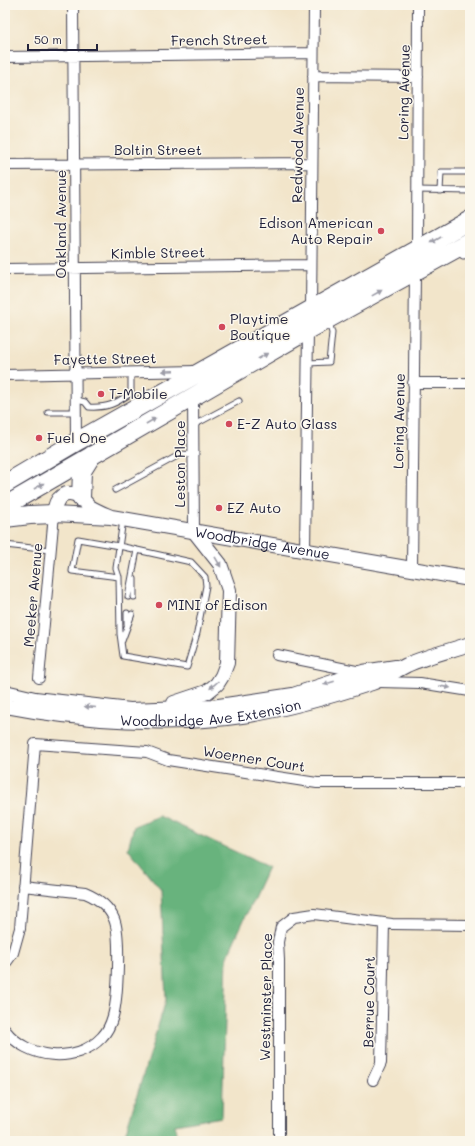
<svg xmlns="http://www.w3.org/2000/svg" width="475" height="1146" viewBox="0 0 475 1146" font-family="Mali,sans-serif">
  <style>
    .forest { fill: #67b37d; stroke: #446a5c }
    .lines { fill: none; stroke-linecap: round; stroke-linejoin: round }
    .lane-casing { stroke: #413f50; stroke-width: 7 }
    .street-casing { stroke: #413f50; stroke-width: 12 }
    .secondary-casing { stroke: #413f50; stroke-width: 16 }
    .highway-casing { stroke: #413f50; stroke-width: 20 }
    .lane { stroke: #fff; stroke-width: 5 }
    .street { stroke: #fff; stroke-width: 10 }
    .secondary { stroke: #fff; stroke-width: 14 }
    .highway { stroke: #fff; stroke-width: 18 }
    .oneway { fill: #9c9ca7 }
    .poi-dot { fill: #d1495b; stroke: #fbf7ec; stroke-width: 1.5 }
    .labels { text-anchor: middle; stroke-width: 3; stroke-linejoin: round; paint-order: stroke }
    .street-label { font-size: 14px; fill: #22223b; stroke: #fbf7ec }
    .poi-label { font-size: 14px; fill: #22223b; stroke: #fbf7ec; text-anchor: start }
  </style>
  <rect width="100%" height="100%" fill="#fbf7ec"/>
  <filter id="ink" filterUnits="userSpaceOnUse"><feTurbulence type="fractalNoise" baseFrequency=".025" numOctaves="2"/><feDisplacementMap in="SourceGraphic" scale="8" xChannelSelector="R" yChannelSelector="G"/><feConvolveMatrix kernelMatrix="1 2 1 2 8 2 1 2 1" color-interpolation-filters="sRGB"/></filter>
  <filter id="wash" filterUnits="userSpaceOnUse"><feTurbulence type="fractalNoise" baseFrequency=".012" numOctaves="4" result="noise"/><feDisplacementMap in="SourceGraphic" scale="16" xChannelSelector="R" yChannelSelector="G"/><feGaussianBlur stdDeviation="0.9" result="paint"/><feColorMatrix in="noise" values="0 0 0 0 0 0 0 0 0 0 0 0 0 0 0 0 0 1.4 0 .05"/><feComposite in="paint" operator="in"/></filter>
  <g filter="url(#wash)">
    <rect width="100%" height="100%" fill="#f2e5ca"/>
    <path class="forest" d="M159 816 268 867 227 957 222 1117 175 1125 177 1141H123L166 1000 161 890 128 849 134 826Z"/>
  </g>
  <g filter="url(#ink)">
    <g class="lines">
      <defs>
        <path id="lane" d="M417 190 470 191
          M440 191 441 172H470
          M458 252 463 256 470 255
          M308 363 329 362 332 333 329 322
          M77 400 85 402 89 407C108 408 115 404 131 393V372
          M48 412H77
          M194 425 239 401
          M115 490 181 454 194 455
          M5 545 50 550
          M119 577 72 571 78 539 119 546 191 562 205 577 206 586 197 633 187 667 123 656 120 634 119 577 116 568 123 520
          M134 579V597
          M128 597 137 550
          M127 613V624
          M122 641 132 614"/>
        <path id="street" d="M73 5 76 442
          M5 57 313 53
          M313 76 418 77
          M5 165 312 163
          M417 251 418 5
          M5 269 311 265
          M311 309 314 5
          M5 375 197 371
          M413 383H470
          M193 396 194 531
          M305 551 308 330
          M412 569 415 272
          M277 655 361 672
          M39 678 54 514
          M379 682 420 683 470 691
          M5 964 13 953 20 928 35 744 147 752 168 760 317 783H470
          M5 1030C27 1059 76 1065 102 1037 107 1032 111 1023 113 1016 118 998 121 935 114 919 109 907 97 898 85 893L23 886
          M373 1080 381 1063 384 923
          M279 1141V960L278 942 281 927 294 917 314 914 392 924 470 925"/>
        <g id="secondary">
          <path id="s1" d="M111 517C104 514 96 511 90 507 87 505 85 501 81 498 65 488 55 498 54 514L111 517 470 579"/>
          <path d="M5 692 35 699 130 710 212 707 293 695 363 672 396 667"/>
          <path d="M174 703 207 692 217 684 222 676 227 663 229 590 220 564 194 531"/>
          <path id="s2" d="M5 706C82 721 172 727 249 715 291 708 332 696 372 683 384 679 395 671 407 665 427 656 449 651 470 644"/>
        </g>
        <path id="highway" d="M5 484 76 442 470 220
          M81 498 82 471 92 455
          M5 506 308 330 470 241
          M5 518 30 515 54 514"/>
      </defs>
      <use href="#lane" class="lane-casing"/>
      <use href="#street" class="street-casing"/>
      <use href="#secondary" class="secondary-casing"/>
      <use href="#highway" class="highway-casing"/>
      <use href="#lane" class="lane"/>
      <use href="#street" class="street"/>
      <use href="#secondary" class="secondary"/>
      <use href="#highway" class="highway"/>
    </g>
    <defs><path id="oneway-solid" d="M-6-.8H1V-3.2L6.5 0L1 3.2V.8H-6Z"/></defs>
    <g class="oneway">
      <use href="#oneway-solid" transform="translate(436 240) rotate(150)"/>
      <use href="#oneway-solid" transform="translate(377 293) rotate(-29)"/>
      <use href="#oneway-solid" transform="translate(263 356) rotate(-30)"/>
      <use href="#oneway-solid" transform="translate(168 371) rotate(178)"/>
      <use href="#oneway-solid" transform="translate(151 421) rotate(-30)"/>
      <use href="#oneway-solid" transform="translate(39 486) rotate(-30)"/>
      <use href="#oneway-solid" transform="translate(218 562) rotate(60)"/>
      <use href="#oneway-solid" transform="translate(329 683) rotate(162)"/>
      <use href="#oneway-solid" transform="translate(214 685) rotate(138)"/>
      <use href="#oneway-solid" transform="translate(445 687) rotate(9)"/>
      <use href="#oneway-solid" transform="translate(90 707) rotate(-175)"/>
    </g>
  </g>
  <g class="poi-dot">
    <circle cx="381" cy="231" r="4"/>
    <circle cx="222" cy="327" r="4"/>
    <circle cx="101" cy="394" r="4"/>
    <circle cx="229" cy="424" r="4"/>
    <circle cx="39" cy="438" r="4"/>
    <circle cx="219" cy="508" r="4"/>
    <circle cx="159" cy="605" r="4"/>
  </g>
  <g class="labels">
    <g class="street-label">
      <text transform="translate(219 40) rotate(-1)" y="5">French Street</text>
      <text transform="translate(404 92) rotate(-89)" y="5">Loring Avenue</text>
      <text transform="translate(298 145) rotate(-89)" y="5">Redwood Avenue</text>
      <text x="158" y="155">Boltin Street</text>
      <text transform="translate(61 224) rotate(-90)" y="5">Oakland Avenue</text>
      <text transform="translate(158 253) rotate(-1)" y="5">Kimble Street</text>
      <text transform="translate(105 359) rotate(-1)" y="5">Fayette Street</text>
      <text transform="translate(399 421) rotate(-89)" y="5">Loring Avenue</text>
      <text transform="translate(180 464) rotate(-90)" y="5">Leston Place</text>
      <text dy="5" stroke="none"><textPath href="#s1" startOffset="287">Woodbridge Avenue</textPath></text>
      <text transform="translate(33 595) rotate(-85)" y="5">Meeker Avenue</text>
      <text dy="5" stroke="none"><textPath href="#s2" startOffset="207">Woodbridge Ave Extension</textPath></text>
      <text transform="translate(254 759) rotate(9)" y="5">Woerner Court</text>
      <text transform="translate(266 997) rotate(-89)" y="5">Westminster Place</text>
      <text transform="translate(369 1002) rotate(-89)" y="5">Berrue Court</text>
    </g>
    <g class="poi-label">
      <text x="373" y="228" text-anchor="end">Edison American<tspan x="373" dy="16">Auto Repair</tspan></text>
      <text x="230" y="324">Playtime<tspan x="230" dy="16">Boutique</tspan></text>
      <text x="109" y="399">T-Mobile</text>
      <text x="237" y="429">E-Z Auto Glass</text>
      <text x="47" y="443">Fuel One</text>
      <text x="227" y="513">EZ Auto</text>
      <text x="167" y="610">MINI of Edison</text>
    </g>
  </g>
  <rect width="475" height="1146" fill="none" stroke="#fbf7ec" stroke-width="20"/>
  <path d="M28 44v6h69v-6" fill="none" stroke="#22223b" stroke-width="2"/>
  <text x="34" y="44" font-size="12" fill="#22223b" stroke="#fbf7ec" stroke-width="3" paint-order="stroke">50 m</text>
</svg>
